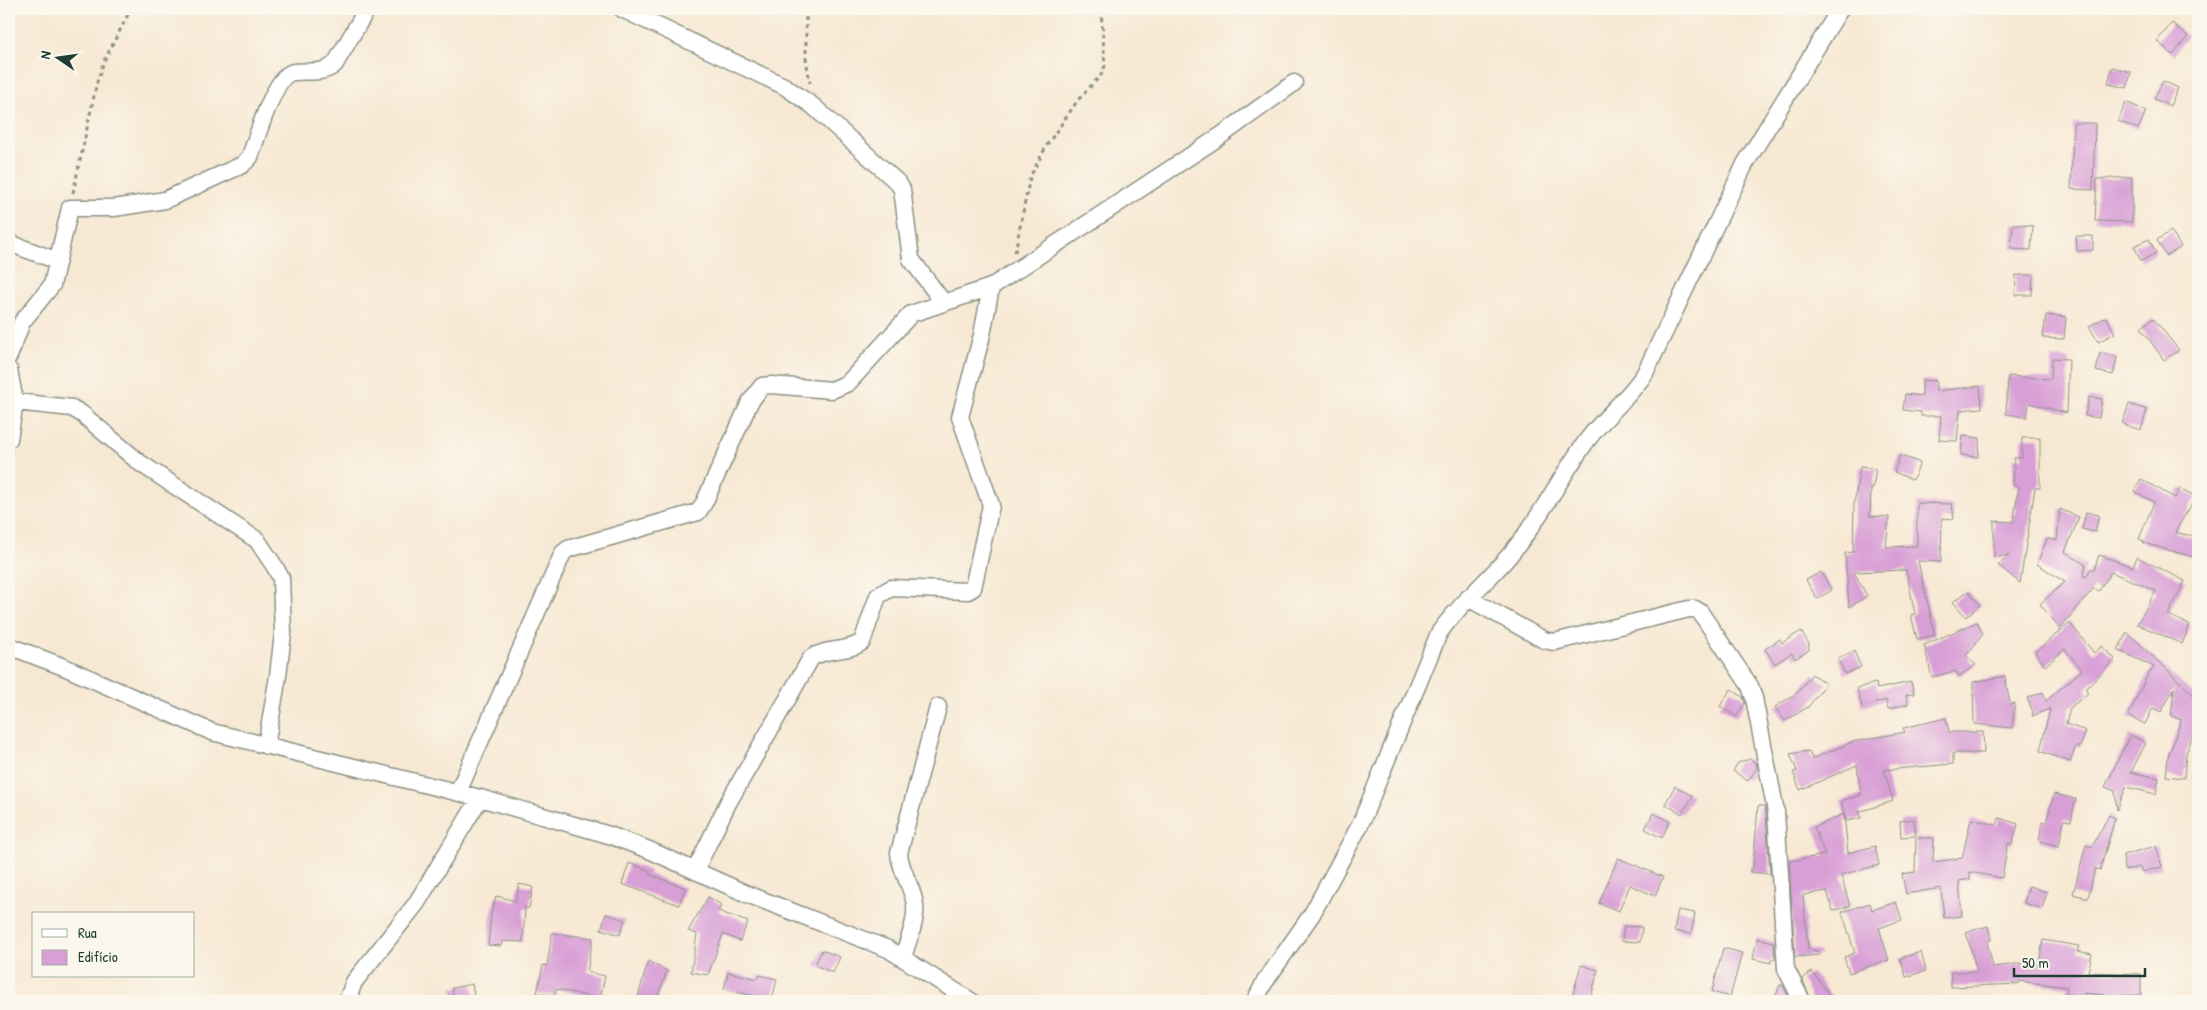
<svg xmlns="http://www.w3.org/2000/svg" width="2207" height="1010" viewBox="0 0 2207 1010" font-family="'Patrick Hand',sans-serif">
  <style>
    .building { fill: #d89ed6 }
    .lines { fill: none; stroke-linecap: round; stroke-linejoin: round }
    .minor-casing { stroke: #8b9284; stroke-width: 19 }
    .path { stroke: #8b9284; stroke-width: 3; stroke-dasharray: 4 4; stroke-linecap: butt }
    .minor { stroke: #fff; stroke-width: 16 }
  </style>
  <rect width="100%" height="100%" fill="#fbf7ec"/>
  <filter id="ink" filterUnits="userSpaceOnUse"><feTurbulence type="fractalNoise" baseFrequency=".02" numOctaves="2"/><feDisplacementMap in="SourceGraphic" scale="10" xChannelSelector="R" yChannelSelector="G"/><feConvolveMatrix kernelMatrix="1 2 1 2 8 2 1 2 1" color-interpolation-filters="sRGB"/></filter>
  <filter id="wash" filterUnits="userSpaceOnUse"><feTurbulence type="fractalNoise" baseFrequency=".0096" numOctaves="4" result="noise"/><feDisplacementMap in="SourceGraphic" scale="20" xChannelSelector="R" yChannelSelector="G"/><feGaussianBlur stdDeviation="1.12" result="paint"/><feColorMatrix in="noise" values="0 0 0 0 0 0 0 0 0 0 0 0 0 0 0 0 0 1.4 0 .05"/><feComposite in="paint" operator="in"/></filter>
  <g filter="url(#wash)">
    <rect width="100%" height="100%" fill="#f7e8d3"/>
    <g id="blocks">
      <path class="building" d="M2172 23 2188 36 2173 55 2157 41Z
        M2112 67 2131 72 2127 88 2108 84Z
        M2163 81 2178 88 2170 106 2154 99Z
        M2126 102 2146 111 2138 129 2118 121Z
        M2073 123H2095L2093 190 2071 189Z
        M2132 177V222L2095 221 2097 179Z
        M2013 224 2033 226 2031 250 2011 249Z
        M2171 231 2181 247 2166 256 2157 240Z
        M2076 236H2093V250L2077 251Z
        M2149 239 2156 253 2141 261 2134 246Z
        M2016 275H2033L2032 295H2015Z
        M2046 315 2066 317 2064 339 2043 338Z
        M2106 317 2115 333 2098 342 2089 326Z
        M2153 318 2179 350 2164 360 2141 328Z
        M2100 353 2117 357 2113 375 2096 371Z
        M2052 358 2069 359 2067 413 2029 403 2027 417 2006 414 2008 376 2051 379Z
        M1922 380 1936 381V391L1980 386 1982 408 1960 410 1957 441 1939 440 1941 416H1921V412L1903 410 1905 394 1922 396Z
        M2089 397 2102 399 2099 418 2085 416Z
        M2129 404 2147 410 2141 430 2122 424Z
        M1963 436 1980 438 1978 457 1961 455Z
        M2022 438H2040V488H2035L2020 583 1998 565 2009 555 1994 558V521L2013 522 2019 486 2013 485 2014 458H2022Z
        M1900 455 1920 463 1913 480 1894 472Z
        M1860 467 1876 469 1873 488H1871L1870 516 1889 517 1886 547 1917 546V503L1952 504 1954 519 1942 518 1941 562 1918 561 1935 635 1917 639 1911 615 1915 614 1906 570 1854 572 1867 596 1849 607 1845 553 1853 552 1854 504Z
        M2141 479 2175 498 2180 488 2196 497 2175 532 2198 538 2194 557 2143 543 2144 541 2139 539 2154 502 2134 491Z
        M2060 509 2079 517 2065 552 2086 565 2083 576 2086 577 2091 568 2094 570 2099 555 2133 567 2137 557 2185 581 2168 615 2190 625 2182 644 2137 624 2156 591 2111 572 2099 591 2094 588 2060 628 2040 604 2065 582 2037 564 2047 539 2057 540Z
        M2086 512 2099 515 2095 532 2082 529Z
        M1821 572 1832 590 1817 599 1806 580Z
        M1968 591 1980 605 1966 617 1953 602Z
        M1977 622 1983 634 1966 656 1976 665 1959 676 1955 671 1932 677 1924 645Z
        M2070 623 2094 653 2102 646 2115 659 2085 690 2088 693 2070 708 2066 724 2086 731 2080 747 2076 746 2070 762 2040 751 2050 709 2032 716 2033 712 2027 698 2043 692 2046 701 2082 670 2065 649 2045 666 2035 652Z
        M1801 631 1809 644V650L1795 659 1792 653 1775 664 1765 649 1780 639 1782 643Z
        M2127 632 2198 699V720L2186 754 2184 778 2166 776 2168 757 2181 720 2171 716 2174 688 2161 712 2153 708 2145 724 2128 716 2148 674 2154 667 2118 650Z
        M1854 651 1861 667 1845 674 1838 658Z
        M1812 674 1826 684 1808 707 1785 721 1775 707 1798 692Z
        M2005 676 2010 705 2015 703 2012 728 1974 724 1973 682Z
        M1911 682 1914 694 1906 695 1908 704 1888 709 1886 700 1862 707 1857 688 1876 683 1877 689Z
        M1731 689 1743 697 1745 703 1736 717 1720 706Z
        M1946 718 1949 732H1983L1984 753H1953V764L1884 770 1893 801 1859 812 1861 818 1846 821 1841 801 1861 795 1857 765 1800 790 1793 772 1797 771 1790 754 1809 751 1812 759 1852 742 1905 732 1903 728Z
        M2130 735 2146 743 2131 772 2159 778 2156 794 2126 787 2117 810 2115 791 2105 787Z
        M1750 759 1756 763 1757 768 1748 781 1733 771 1738 763Z
        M1675 786 1693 796 1682 814 1665 804Z
        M2054 794 2076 799 2071 821 2064 820 2059 846 2039 841 2042 822 2046 823Z
        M1758 806H1765L1766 813 1770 874 1750 872V868H1753Z
        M1653 813 1670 821 1662 838 1645 829Z
        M1844 814 1848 853 1875 846 1879 865 1841 875 1850 906 1833 911 1827 891 1803 895 1808 949 1820 952V955L1795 957 1789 861 1825 855 1814 827Z
        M2109 815 2115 818 2100 870 2095 869 2088 898 2073 894 2086 845 2092 847Z
        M1999 818 2018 824 2012 845 2008 843 2002 878 1970 872V879L1959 881 1962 916 1944 918 1941 888 1906 894 1902 874 1915 872 1916 838H1934L1933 862 1962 858 1971 819 1997 825Z
        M1914 819 1916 836 1901 837 1900 821Z
        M2156 846 2162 867 2142 872 2140 867 2124 870 2123 855Z
        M1618 858 1663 877 1655 896 1630 885 1619 911 1599 903Z
        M629 863 650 871 649 874 685 888 679 905 622 884Z
        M519 884 533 887 529 908H525L523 942 502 941 501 946 488 945 491 915 496 896 516 901Z
        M2029 886 2047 892 2042 909 2024 903Z
        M708 897 722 905 718 911 748 922 740 941 723 934 708 975 691 972 697 934 688 931Z
        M1896 902 1902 920 1879 928 1889 960 1849 973 1844 957 1855 953 1842 912 1870 903 1872 910Z
        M1678 910 1695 913 1691 934 1674 931Z
        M606 914 625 920 620 935 601 929Z
        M1624 926 1642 927 1640 942 1622 941Z
        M1988 926 1991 940 1987 942 1993 967 2025 963 2039 965 2043 940 2079 946 2077 951 2092 954 2088 972 2141 974V995L2114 996 2084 993 2083 998 2066 994 2067 987 2019 981V984L1951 987V972H1977L1966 932Z
        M552 933 593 938 587 972 605 976 600 999 556 989 555 996 537 993 543 965 547 966Z
        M1757 938 1774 942 1775 959H1771V963L1753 959Z
        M1723 948 1742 953 1730 997 1712 992Z
        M822 950 840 957 833 973 815 965Z
        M1921 952 1926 971 1906 977 1900 958Z
        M648 961 667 971 656 1001H637Z
        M1581 965 1598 970 1590 1001H1571Z
        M728 972 758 979 759 975 777 979 772 1000 724 989Z
        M1812 972 1835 1001H1812L1802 979Z
        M472 984 475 1001H454L452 988Z
        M1780 985 1783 986 1791 1001H1774Z"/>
    </g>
  </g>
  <g filter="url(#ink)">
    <use href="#blocks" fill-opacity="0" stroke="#8b9284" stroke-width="1"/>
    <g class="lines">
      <defs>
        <path id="minor" d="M622 9 784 86 813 106 897 182 902 189 911 259 943 302
          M9 243 58 261
          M9 356 22 322 52 285 70 208H114L165 200 242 165 250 157C256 140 275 73 294 72 309 70 323 75 335 64L367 9
          M9 370 15 402 9 439
          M15 402 72 408 82 414 140 463 257 540 275 567 281 578 283 633 278 676 266 746
          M1468 598 1544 640 1554 642 1689 609H1695L1700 612 1750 686 1754 698 1776 812 1786 969 1802 1001
          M9 646 64 667 212 732 480 798 609 835 649 850 747 894 888 949 971 1001
          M458 792 563 553 568 549 698 512 704 503 750 402 762 386 771 385 832 390 848 383 911 314 991 287 1219 137 1294 83
          M695 871 728 803 811 658C827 647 847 653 862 642L878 596 891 588 968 591 973 588 991 505 960 417 982 335 991 287
          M903 958C907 942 917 922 915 905 913 887 900 871 899 853L938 707
          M347 1001 354 982 416 904 480 798
          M1255 1001 1264 983 1312 914 1360 825 1439 633C1459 604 1486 583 1508 557 1539 521 1560 477 1588 439 1605 416 1629 398 1645 373L1745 164 1840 9"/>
      </defs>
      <use href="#minor" class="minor-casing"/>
      <path class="path" d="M806 9V59L810 83
        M73 193 97 82 104 61 131 9
        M1015 252 1030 177 1047 145 1078 100 1101 75 1105 66 1101 9"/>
      <use href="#minor" class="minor"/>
    </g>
  </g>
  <rect width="2207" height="1010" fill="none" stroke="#fbf7ec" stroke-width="30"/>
  <rect x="32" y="912" width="162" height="65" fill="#fbf7ec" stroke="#a3ada2"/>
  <rect x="42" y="929" width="25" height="8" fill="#ffffff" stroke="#a3ada2"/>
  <text x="78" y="938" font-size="15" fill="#1f3d34">Rua</text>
  <rect x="42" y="950" width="25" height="15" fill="#d89ed6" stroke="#a3ada2"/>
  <text x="78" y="962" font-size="15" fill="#1f3d34">Edifício</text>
  <g transform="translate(58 58) rotate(283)" stroke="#fbf7ec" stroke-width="4" paint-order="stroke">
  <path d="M0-4L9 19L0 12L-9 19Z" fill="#1f3d34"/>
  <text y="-8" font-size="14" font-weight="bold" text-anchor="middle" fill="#1f3d34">N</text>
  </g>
  <path d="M2014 968v8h131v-8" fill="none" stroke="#1f3d34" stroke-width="2.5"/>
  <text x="2022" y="968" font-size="15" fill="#1f3d34" stroke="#fbf7ec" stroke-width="4" paint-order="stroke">50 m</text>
</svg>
